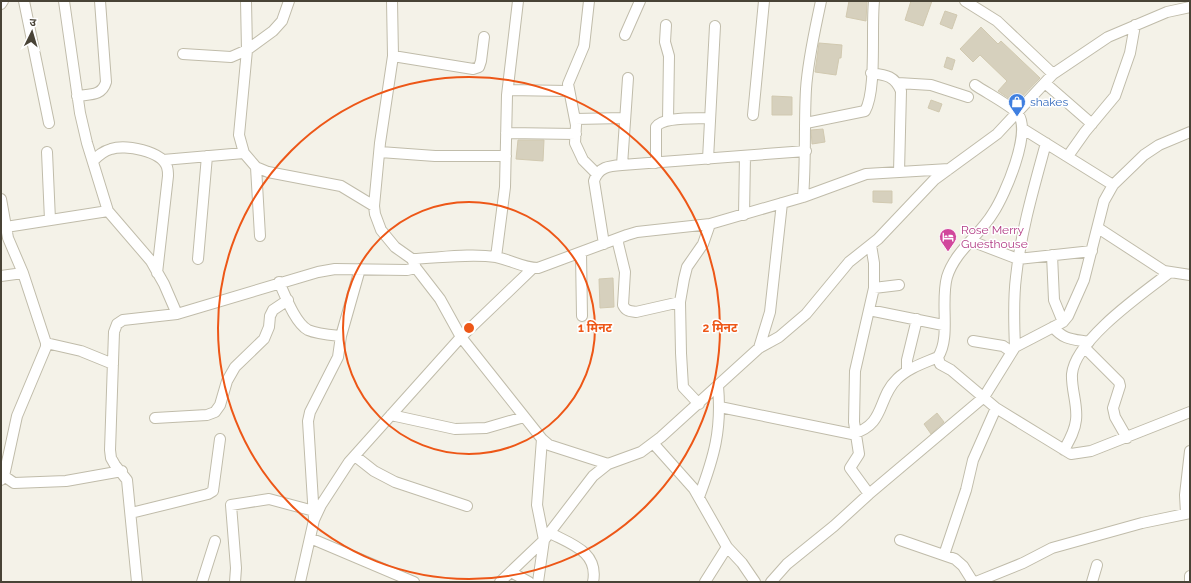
<svg xmlns="http://www.w3.org/2000/svg" width="1191" height="583" viewBox="0 0 1191 583" font-family="Raleway,'Noto Sans Devanagari',sans-serif">
  <style>
    .building { fill: #d6d0bd; stroke: #d1c9b0 }
    .lines { fill: none; stroke-linecap: round; stroke-linejoin: round }
    .minor-casing { stroke: #c0bcaa; stroke-width: 12 }
    .minor { stroke: #fff; stroke-width: 10 }
    .ring { fill: none; stroke: #ed5717; stroke-width: 2 }
    .labels { text-anchor: middle; stroke-width: 3; stroke-linejoin: round; paint-order: stroke }
    .shop-label { font-size: 12px; fill: #366cbe; stroke: #fff; text-anchor: start }
    .hotel-label { font-size: 12px; fill: #b23c85; stroke: #fff; text-anchor: start }
    .centre { fill: #ed5717; stroke: #fff; stroke-width: 2 }
    .ring-label { font-size: 12px; text-anchor: middle; font-weight: bold; fill: #ed5717; stroke: #fff; stroke-width: 3; stroke-linejoin: round; paint-order: stroke }
  </style>
  <rect width="100%" height="100%" fill="#f4f2e8"/>
  <path class="building" d="M849 1H867L866 21 846 17Z
    M911 1H932L923 26 905 20Z
    M945 11 957 15 952 29 940 24Z
    M981 27 998 44 1001 41 1040 78 1016 103 998 91 1007 81 980 55 973 62 960 49Z
    M819 43 842 45 841 58H839L836 75 815 72Z
    M947 57 955 60 952 70 944 67Z
    M772 96 792 97V115H772Z
    M931 100 942 104 939 112 928 108Z
    M823 129 825 142 812 144 811 130Z
    M518 140H544L543 161 516 159Z
    M873 191H892V203L873 202Z
    M613 278 614 307 600 308 599 279Z
    M937 413 944 422 931 434 924 424Z"/>
  <g class="lines">
    <defs>
      <path id="minor" d="M24 1 49 123
        M64 1 80 113 87 143 108 211 151 261 164 284 177 314
        M246 1 247 50 239 135 244 153 256 167 268 172 341 186 374 206
        M392 1 393 56 380 143 374 206 375 214 381 230 395 247 412 259 416 268 440 299 461 337 542 439 549 445 608 464
        M589 1 584 46 568 84 576 125 575 143 583 160 596 173
        M965 1 997 21 1053 74
        M1 4 3 1
        M666 25 665 42 669 56 668 120
        M625 35 640 1
        M183 54 231 57 247 50 273 31 282 21 289 1
        M393 56 473 69 479 67 481 61 484 37
        M871 73C886 75 895 76 901 91L899 172
        M898 83 931 85 968 97
        M1045 83 1092 124
        M975 85C985 92 1012 106 1018 114 1032 132 1005 195 993 213 980 235 955 251 947 277 940 302 951 337 938 357L940 364 951 370 996 408 1071 454 1091 451 1190 412
        M508 90 568 91
        M77 96C90 94 102 96 106 82L100 1
        M753 115 764 1
        M575 119 624 118
        M806 123 865 111C877 90 871 29 874 1
        M1023 129 1113 185
        M506 133 576 134
        M47 152 50 220
        M380 152 435 156H506
        M1068 156 1085 132 1115 96 1130 53 1135 25
        M708 159 715 26
        M163 160 244 153
        M93 161C98 156 103 151 111 149 125 144 162 151 167 167 168 170 168 174 168 176L157 273
        M656 163V127C663 116 698 119 710 118
        M622 165 628 78
        M256 167 260 236
        M803 197C806 161 804 125 806 89 808 59 815 30 821 1
        M1 199 8 238 23 273 46 343V347L17 416 4 476 1 480
        M744 215 745 156
        M6 227 108 211
        M1098 228 1164 271 1190 275
        M617 239 625 272 623 305C626 311 629 311 636 312L680 302
        M971 241 1018 259 1092 251
        M604 244 594 181C598 167 609 166 622 165L806 151
        M871 245 874 263V288
        M581 253 582 316
        M1052 255 1054 300 1063 322
        M496 257 505 187 507 95 518 1
        M198 259 207 156
        M412 259C439 258 469 253 496 257 511 260 523 268 538 268L627 235 637 232 710 224 803 197 866 174 949 169
        M1 276 23 273
        M279 282C285 295 295 323 308 330 317 334 331 335 341 336
        M869 310 943 325
        M1053 327C1064 340 1072 339 1089 342
        M973 341 1003 346 1012 352
        M46 343 81 351 113 364
        M1015 347C1014 324 1013 300 1016 277 1021 231 1034 187 1046 143
        M759 348 770 312 782 203
        M1085 348 1119 382 1120 386 1113 408 1115 417 1127 438
        M907 371V360L917 319
        M699 404 683 387 681 353 680 302 684 279 687 267 703 244 710 224
        M720 407 852 434C886 425 877 398 897 379 908 368 924 363 938 357
        M391 415 455 429 486 428 524 417
        M155 418 207 415 215 412 220 405 227 381 235 367 264 339 269 327 270 316 273 310 288 300
        M653 443 694 489 727 547 742 563 755 582
        M1064 450C1069 441 1075 431 1076 420 1078 405 1071 389 1072 374 1075 340 1143 293 1169 273
        M355 456 374 471 395 482 467 506
        M4 476 14 483 66 481 122 471
        M869 494 850 468 859 454 854 422 855 371 874 288 899 285
        M699 497C714 457 722 430 718 386
        M131 513 208 494 213 491 220 439
        M1186 513 1185 495 1190 451
        M314 518 308 421 310 412 338 357 341 336 360 269
        M550 533C571 544 599 552 593 582
        M310 538 414 582
        M900 540 955 559 963 566 973 582
        M944 555 966 490 973 460 996 408
        M511 572 529 582
        M137 582 127 480 115 465 111 458 110 450 114 332 117 324 123 320 177 314 318 272 335 269 407 270 416 268
        M202 582 215 541
        M235 582 236 568 231 505 269 499 314 511
        M300 582 314 520 321 505 349 462 461 337 533 268
        M500 582 544 540 593 476 608 464 641 452 661 437 759 348 779 337 806 314 849 262 878 239 934 180 997 134 1053 74 1108 37 1167 12 1190 7
        M538 582 544 540 537 505 542 439
        M705 582 727 547
        M771 582 787 564 834 526 869 494 984 397 1015 347 1063 322 1068 316 1084 280 1104 201 1113 185 1144 155 1159 145 1190 132
        M976 582 1023 563 1052 548 1142 523 1190 513
        M1092 582 1097 565
        M1190 582V576"/>
    </defs>
    <use href="#minor" class="minor-casing"/>
    <use href="#minor" class="minor"/>
  </g>
  <g class="ring">
    <circle cx="469" cy="328" r="126"/>
    <circle cx="469" cy="328" r="251"/>
  </g>
  <defs>
    <symbol id="shop-pin" viewBox="-11 -11 22 30"><path d="M0 17L-7.5 6A9.5 9.5 0 1 1 7.5 6Z" fill="#3f7fe0" stroke="#fff"/><path d="M-5-2.5h2.3a2.7 3.5 0 0 1 5.4 0H5L5.5 6h-11ZM-1.5-2.5h3a1.5 2.3 0 0 0-3 0Z" fill="#fff"/></symbol>
    <symbol id="hotel-pin" viewBox="-11 -11 22 30"><path d="M0 17L-7.5 6A9.5 9.5 0 1 1 7.5 6Z" fill="#d1479c" stroke="#fff"/><path d="M-6-4.5h1.5V1H6V5H4.5V3h-9V5H-6ZM-4 0a1.8 1.8 0 1 1 3.6 0ZM.5 0V-2.5h3Q6-2.5 6 0Z" fill="#fff"/></symbol>
  </defs>
  <g fill-rule="evenodd">
    <use href="#shop-pin" x="1007" y="92" width="20" height="27"/>
    <use href="#hotel-pin" x="938" y="227" width="20" height="27"/>
  </g>
  <g class="labels">
    <g class="shop-label">
      <text x="1030" y="106">shakes</text>
    </g>
    <g class="hotel-label">
      <text x="961" y="234">Rose Merry<tspan x="961" dy="14">Guesthouse</tspan></text>
    </g>
  </g>
  <circle cx="469" cy="328" r="6" class="centre"/>
  <g class="ring-label">
    <text x="595" y="332">1 मिनट</text>
    <text x="720" y="332">2 मिनट</text>
  </g>
  <rect width="1191" height="583" fill="none" stroke="#484336" stroke-width="4"/>
  <g transform="translate(32 32) rotate(5)" stroke="#ffffff" stroke-width="3" paint-order="stroke">
  <path d="M0-3L7 15L0 10L-7 15Z" fill="#484336"/>
  <text y="-6" font-size="11" font-weight="bold" text-anchor="middle" fill="#484336">उ</text>
  </g>
</svg>
